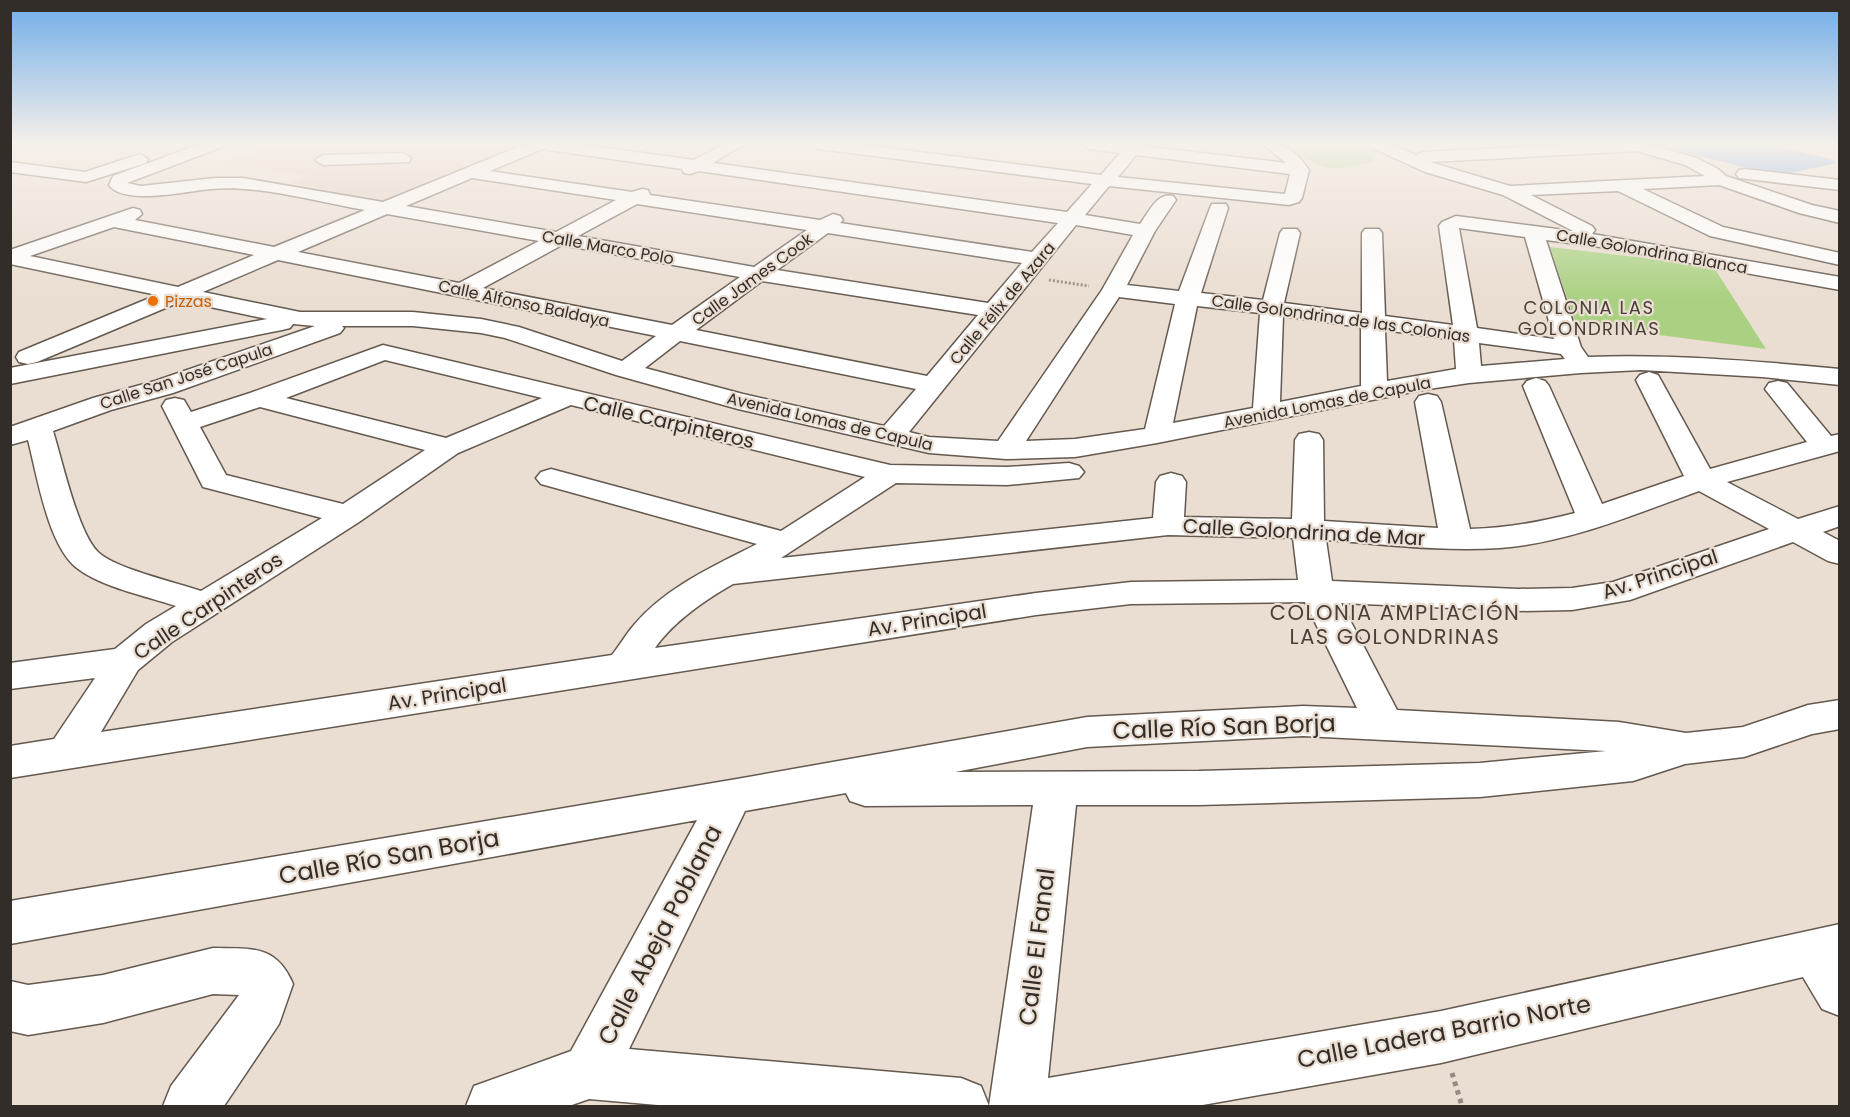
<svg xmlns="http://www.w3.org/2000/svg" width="1850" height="1117" viewBox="0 0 1850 1117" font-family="Poppins,sans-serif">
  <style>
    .industrial { fill: #e3cec2 }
    .green { fill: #aad182 }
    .water { fill: #5ba2eb }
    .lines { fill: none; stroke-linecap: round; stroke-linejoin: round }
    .minor-casing { stroke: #64594f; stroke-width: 3 }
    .path-far1 { stroke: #938a81; stroke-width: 3; stroke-dasharray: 2 2; stroke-linecap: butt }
    .path { stroke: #938a81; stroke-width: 5; stroke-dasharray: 4.5 4.5; stroke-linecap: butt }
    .minor { fill: #fff; fill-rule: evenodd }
    .food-dot { fill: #e8710a; stroke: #eaddd1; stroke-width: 2 }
    .labels { text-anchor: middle; stroke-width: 4.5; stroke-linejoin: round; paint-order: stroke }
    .far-street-label { font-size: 16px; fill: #322d28; stroke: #eaddd1 }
    .far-food-label { font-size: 16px; fill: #c56008; stroke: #eaddd1; text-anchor: start }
    .far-neighbourhood-label { font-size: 18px; letter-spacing: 1.5px; fill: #4a4037; stroke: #eaddd1 }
    .street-label { font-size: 20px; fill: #322d28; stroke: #eaddd1 }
    .neighbourhood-label { font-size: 21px; letter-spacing: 1.5px; fill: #4a4037; stroke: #eaddd1 }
    .near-street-label { font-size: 24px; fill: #322d28; stroke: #eaddd1 }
  </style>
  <rect width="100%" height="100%" fill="#eaddd1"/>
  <path class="industrial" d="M276 144H520L384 201 290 183 310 175 222 164Z"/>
  <path class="green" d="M1285 144H1367L1378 150 1372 162C1326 174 1322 170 1285 144Z
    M1550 247 1713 266 1766 349 1576 324Z"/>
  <path class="water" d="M1652 144H1768L1831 159 1837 163 1790 173 1764 172Z"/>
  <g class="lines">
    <defs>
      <path id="minor" d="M200 144H224L222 147 127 183 141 186 215 178H243L383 202 525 144H578L694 160 724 144H744L713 163 1067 212 1092 184 819 149 811 144H857L1101 175 1120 153 1089 149 1081 144H1144L1143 146 1286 163 1263 144C1286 144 1296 151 1309 170L1302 198 1299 202 1289 205 1109 186 1085 215 1140 224C1149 212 1157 192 1173 196L1176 200 1155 231 1127 285 1179 291 1210 208 1212 204H1226L1228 208 1201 293 1263 300 1280 233 1283 229H1297L1300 233 1284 303 1362 313V233L1365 229H1379L1382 233 1385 316 1453 325 1439 226 1442 222 1456 216 1573 231 1503 195 1425 172 1370 147 1368 144H1390L1416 155 1423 152 1580 144H1648L1697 158 1718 169 1726 176 1812 205 1840 211V223L1799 213 1719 185 1643 189 1723 227 1840 253V265L1710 236 1618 191 1531 195 1592 226 1595 230 1592 234 1840 277V290L1608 248 1546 240 1581 347 1588 357C1672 354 1756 361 1840 369V385L1762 377 1641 370 1581 373 1469 383 1422 390 1157 443 1075 457 1006 459 929 453 738 409 616 375 505 338 481 333 413 326H342L344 328 340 333 173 393 111 410 53 431C62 460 78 533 98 552 116 569 175 582 201 591L322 518 203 487 162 406 166 400 175 398 184 400 191 412 250 393 383 345 890 465 1007 467 1069 463 1079 466 1084 472 1079 478 1007 485 896 483 781 558 1153 518 1156 482 1160 476 1171 473 1182 476 1186 482 1184 517 1292 519 1295 440 1299 434 1309 432 1319 434 1323 440 1324 521 1438 528 1415 402 1419 396 1428 394 1437 396 1441 402 1470 529C1507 528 1540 522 1575 513L1523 386 1527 381 1536 378 1545 381 1549 386 1602 504 1684 476 1636 380 1640 375 1649 372 1658 375 1710 469 1807 442 1765 389 1769 383 1778 381 1787 383 1831 436 1840 434V451L1727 482 1798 519 1840 506V526L1823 532 1840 541V564L1828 561 1793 542 1630 600 1572 610 1518 611 1341 603 1397 710 1619 722 1686 733 1743 727 1808 705 1840 700V729L1812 734 1744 757 1685 764 1633 781 1480 797 1199 805H1076L1048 1078 1441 1011 1840 924V1016L1822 1009 1803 977 1441 1063 1197 1106H989L1033 805 865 806 850 801 846 793 745 811 629 1049 961 1078 981 1086 989 1106H669L589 1099 569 1106H466L474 1086 571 1051 697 820 10 944V901L731 780 1087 717 1303 706 1357 708 1305 602 1131 604 1036 615 10 778V746L54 739 95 678 10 689V663L115 649 146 624 176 606C146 596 101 587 77 568 48 546 37 475 28 440L10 445V427L93 398 155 381 315 326 293 324 290 328 282 330 10 384V368L267 319 182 301 37 362 28 364 19 362 16 357 19 352 157 295 10 264V250L133 208 140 210 142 214 135 220 274 247 365 210C318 202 256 184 211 189 187 191 124 206 109 185L113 176ZM542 149 682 169 684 173 690 174 699 171 1058 223 1032 252 840 223 843 220 840 216 833 214 820 220 650 195 648 190 642 189 632 192 490 171ZM1637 151 1685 165 1705 176 1510 186 1430 162ZM1136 155 1290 174 1285 194 1118 177ZM472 178 616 200 556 232 406 206ZM637 204 807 230 754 267 578 236ZM387 214 539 241 459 283 298 252ZM1076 225 1133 235 1102 290 998 441 929 437 909 432ZM114 227 254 255 178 287 30 256ZM1459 228 1525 237 1554 339 1477 328ZM828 233 1022 263 988 303 777 270ZM562 245 740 277 672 325 483 288ZM278 260 656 336 622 361 519 327 481 319 413 312H300L203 292ZM762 281 978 315 927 376 696 330ZM1119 297 1175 304 1145 429 1075 439 1026 441ZM1197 306 1260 313 1253 408 1173 423ZM1283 316 1361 327V386L1280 402ZM1385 330 1454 340 1456 369 1387 381ZM680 341 916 389 884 426 743 394 645 368ZM1479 343 1561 354 1565 359 1481 366ZM385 360 542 398 446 438 286 398ZM571 405 865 477 781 531 551 469 541 472 536 478 541 484 757 544C714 566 666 587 634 625 626 634 620 645 612 655L101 732 138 670 172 642 359 522 458 453ZM260 407 425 450 343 504 226 475 200 427ZM1699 491 1769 529 1613 582 1572 588 1518 589 1332 581 1326 540C1383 544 1442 552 1500 548 1568 543 1635 514 1699 491ZM1168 535 1293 538 1298 580 1131 582 1036 593 655 648C674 621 705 600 733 584ZM1303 736 1606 751 1480 763 1199 771 955 772 1087 747Z
        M403 153 411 158 409 162 323 165 315 160 323 155Z
        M140 154 148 159 146 163 86 182 10 172V162L85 172Z
        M1745 169 1840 180V190L1739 178 1736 174 1739 170Z
        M213 948C251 949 276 944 293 984L279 1024 224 1106H163L171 1086 239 995 213 994 103 1023 28 1035 10 1031V981L28 985 103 975Z"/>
    </defs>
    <use href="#minor" class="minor-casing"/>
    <path class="path-far1" d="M1049 280 1089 286"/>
    <path class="path" d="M1452 1073 1462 1106"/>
    <use href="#minor" class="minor"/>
  </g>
  <linearGradient id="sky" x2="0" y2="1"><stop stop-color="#6fade9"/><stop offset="0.48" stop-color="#f6f0ea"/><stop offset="1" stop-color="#f6f0ea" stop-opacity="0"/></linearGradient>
  <rect width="1850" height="300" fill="url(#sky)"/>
  <circle class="food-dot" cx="153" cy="301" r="6"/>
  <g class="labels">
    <g class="far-street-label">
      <text transform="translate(608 247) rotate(10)" y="6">Calle Marco Polo</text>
      <text transform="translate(1652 251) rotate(10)" y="6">Calle Golondrina Blanca</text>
      <text transform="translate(752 279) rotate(-36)" y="6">Calle James Cook</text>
      <text transform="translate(524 303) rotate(12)" y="6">Calle Alfonso Baldaya</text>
      <text transform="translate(1002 303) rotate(-50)" y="6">Calle Félix de Azara</text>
      <text transform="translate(1341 318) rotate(8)" y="6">Calle Golondrina de las Colonias</text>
      <text transform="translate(186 376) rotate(-18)" y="6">Calle San José Capula</text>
      <text transform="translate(1327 402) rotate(-11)" y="6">Avenida Lomas de Capula</text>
      <text transform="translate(830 421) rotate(13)" y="6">Avenida Lomas de Capula</text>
    </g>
    <g class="far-food-label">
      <text x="165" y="307">Pizzas</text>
    </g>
    <g class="far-neighbourhood-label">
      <text x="1589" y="314">COLONIA LAS<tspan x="1589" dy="21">GOLONDRINAS</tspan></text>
    </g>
    <g class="street-label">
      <text transform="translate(669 422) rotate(13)" y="7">Calle Carpinteros</text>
      <text transform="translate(1304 532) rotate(3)" y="7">Calle Golondrina de Mar</text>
      <text transform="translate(1660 574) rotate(-18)" y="7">Av. Principal</text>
      <text transform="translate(208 606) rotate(-34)" y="7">Calle Carpinteros</text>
      <text transform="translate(927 620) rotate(-9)" y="7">Av. Principal</text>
      <text transform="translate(447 694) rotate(-9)" y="7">Av. Principal</text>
    </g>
    <g class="neighbourhood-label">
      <text x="1395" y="620">COLONIA AMPLIACIÓN<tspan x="1395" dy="24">LAS GOLONDRINAS</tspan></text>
    </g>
    <g class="near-street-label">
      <text transform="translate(1224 727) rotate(-2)" y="8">Calle Río San Borja</text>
      <text transform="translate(389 857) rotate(-10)" y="8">Calle Río San Borja</text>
      <text transform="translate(660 935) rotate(-63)" y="8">Calle Abeja Poblana</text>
      <text transform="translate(1037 947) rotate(-83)" y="8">Calle El Fanal</text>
      <text transform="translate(1444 1032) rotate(-11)" y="8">Calle Ladera Barrio Norte</text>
    </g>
  </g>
  <rect width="1850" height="1117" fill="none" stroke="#322d28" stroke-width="24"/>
</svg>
